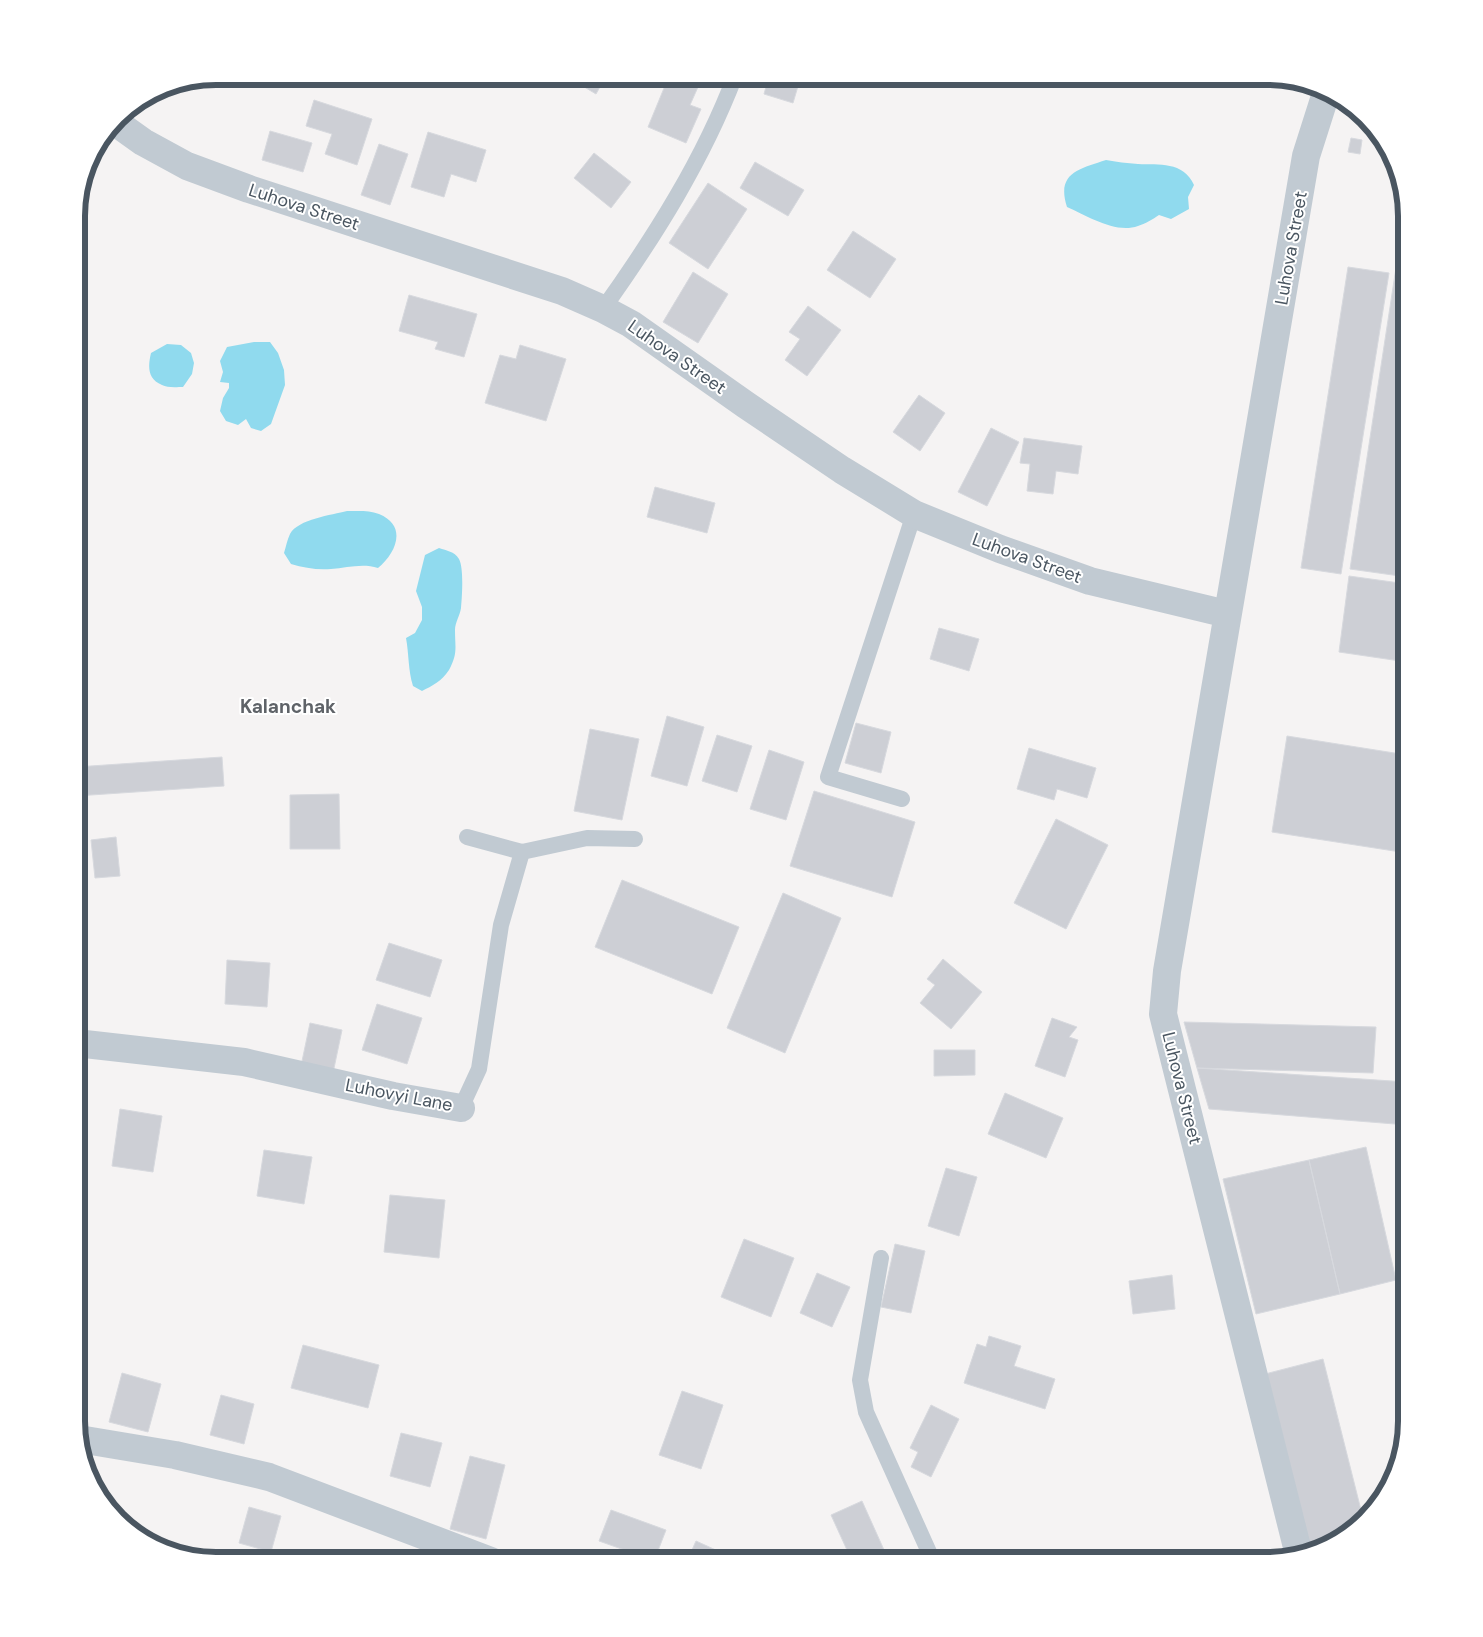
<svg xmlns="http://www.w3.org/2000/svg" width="1483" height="1637" viewBox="0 0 1483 1637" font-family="'DM Sans',sans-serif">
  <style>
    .water { fill: #90daee }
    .building { fill: #cdcfd5; stroke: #d7d9de }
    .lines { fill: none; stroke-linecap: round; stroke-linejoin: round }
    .lane { stroke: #c1cad2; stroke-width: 16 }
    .street { stroke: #c1cad2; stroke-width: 28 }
    .labels { text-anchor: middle; stroke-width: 4; stroke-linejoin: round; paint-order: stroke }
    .street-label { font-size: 18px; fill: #4a5661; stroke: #fff }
    .neighbourhood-label { font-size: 19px; font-weight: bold; fill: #5f6368; stroke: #fff }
    .rim { fill: none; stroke: #4a5661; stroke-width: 6 }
  </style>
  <rect width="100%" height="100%" fill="#f5f3f3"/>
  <path class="water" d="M1106 160C1116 162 1127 163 1138 164 1159 165 1183 161 1194 185L1188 197 1189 209 1171 219 1159 215C1153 219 1145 224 1138 226 1115 234 1088 216 1067 207 1056 173 1079 169 1106 160Z
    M254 342H270L278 353 284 370 285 385 271 424 261 431 251 428 246 419 238 425 226 421 220 411 223 398 229 388V383L220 382 223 372 220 361 227 347Z
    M167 344 181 345 191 353 194 363 192 374 183 387C177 387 167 388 162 385 147 379 148 366 151 353Z
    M347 511C358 511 369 510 379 514 408 526 396 553 378 568 362 563 347 568 331 569 317 570 304 568 291 564L284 553C286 547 287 540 290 534 298 519 332 515 347 511Z
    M439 548C447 551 454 551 459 559 464 568 462 597 461 608 460 615 455 623 455 630 455 648 458 653 449 670 442 681 432 686 422 691L413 686C408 670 409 654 406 638L415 633 422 620V607L416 591 425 555Z"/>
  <path class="building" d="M579 76H606L596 94 576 82Z
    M669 76H673L698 87 690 105 701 109 686 143 648 127Z
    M769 76H801L793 103 764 94Z
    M314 100 372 119 357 165 325 154 332 134 306 126Z
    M270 131 312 143 303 172 262 160Z
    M428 132 486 150 476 182 451 174 444 197 411 187Z
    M1351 138 1362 140 1360 154 1348 152Z
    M379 144 408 154 390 205 361 195Z
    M594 153 631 182 611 208 574 178Z
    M755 162 804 190 788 216 740 188Z
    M708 183 747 209 708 269 669 243Z
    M853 231 896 259 870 298 827 270Z
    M1401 235 1407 236V577L1350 569Z
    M1348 267 1389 273 1341 574 1301 568Z
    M693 272 728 294 698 343 663 322Z
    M409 295 477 314 464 357 435 349 438 342 399 331Z
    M808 306 841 330 807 376 785 360 800 339 789 332Z
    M520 345 566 359 546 421 485 403 500 355 516 359Z
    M919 395 945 413 920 451 893 432Z
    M991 428 1019 442 987 506 958 492Z
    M1024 438 1082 446 1078 474 1056 471 1053 494 1027 491 1030 464 1020 463Z
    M655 487 715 503 707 533 647 517Z
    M1349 576 1407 584V662L1339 652Z
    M939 628 979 639 969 671 930 659Z
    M667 716 704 727 687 786 651 776Z
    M856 723 891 732 881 773 845 763Z
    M590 729 639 739 622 820 574 811Z
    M717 735 752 746 737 792 702 781Z
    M1287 736 1407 755V853L1272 832Z
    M1029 748 1096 768 1087 798 1057 789 1054 800 1017 789Z
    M769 750 804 762 786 820 750 809Z
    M222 757 224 786 76 796V767Z
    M814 791 915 822 892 897 790 866Z
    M339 794 340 849H290V795Z
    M1056 819 1108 845 1066 929 1014 903Z
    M116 837 120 876 95 878 91 840Z
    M622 880 739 927 712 994 595 947Z
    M783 893 841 918 785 1053 727 1028Z
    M389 943 442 960 430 997 376 980Z
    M943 959 982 992 951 1029 920 1003 935 985 927 979Z
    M227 960 270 963 267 1007 225 1004Z
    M377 1004 422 1018 407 1064 362 1050Z
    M1052 1018 1077 1027 1069 1037 1078 1040 1065 1077 1035 1066Z
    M1184 1022 1376 1027 1373 1073 1197 1068Z
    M310 1023 342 1030 333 1073 301 1066Z
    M934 1050H975V1075L934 1076Z
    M1197 1068 1407 1082V1125L1209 1109Z
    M1005 1093 1063 1118 1046 1158 988 1134Z
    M120 1109 162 1116 153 1172 112 1166Z
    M1366 1147 1396 1280 1340 1294 1309 1160Z
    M264 1150 312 1157 304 1204 257 1196Z
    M1309 1160 1340 1294 1256 1314 1223 1179Z
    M946 1168 977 1177 959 1236 928 1226Z
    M390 1195 445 1200 439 1258 384 1252Z
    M744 1239 794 1258 771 1317 721 1297Z
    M895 1244 925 1251 911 1313 881 1307Z
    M817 1273 850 1287 832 1327 800 1313Z
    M1172 1275 1175 1309 1133 1314 1129 1281Z
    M989 1336 1021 1346 1014 1366 1055 1379 1045 1409 964 1383 977 1344 986 1347Z
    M303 1345 379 1365 368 1408 291 1388Z
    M1323 1359 1363 1518 1352 1532 1319 1550 1309 1552 1265 1374Z
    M122 1373 161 1384 148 1432 109 1422Z
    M682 1391 723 1405 701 1469 659 1455Z
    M221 1395 254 1404 244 1444 210 1435Z
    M931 1405 959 1419 931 1477 911 1467 918 1452 910 1448Z
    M401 1433 442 1443 430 1487 390 1476Z
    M470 1456 505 1465 486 1539 450 1529Z
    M862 1501 889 1561H852L831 1515Z
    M249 1507 281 1516 271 1552 239 1543Z
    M611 1510 666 1530 654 1561H631L633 1553 599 1541Z
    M696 1541 740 1561H687Z
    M1176 1554 1225 1556V1561H1176Z"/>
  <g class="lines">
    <path class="lane" d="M603 309C655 236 703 160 735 76
      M902 799 828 777 914 514
      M467 837 522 852 587 838 635 839
      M461 1108 479 1069 501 925 522 852
      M881 1258 860 1380 866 1412 933 1561"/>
    <path class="street" d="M115 122 143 142 187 166 249 189 562 291 603 309 631 324 746 405 842 470 914 514 1000 549 1090 581 1227 614
      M76 1043 244 1062 393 1096 461 1108
      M79 1439 175 1455 269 1477 491 1561
      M1299 1555 1163 1014 1167 971 1306 156 1327 90"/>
  </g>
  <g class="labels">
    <g class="street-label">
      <text transform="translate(304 207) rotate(18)" y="6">Luhova Street</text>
      <text transform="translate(1291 248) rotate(-80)" y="6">Luhova Street</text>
      <text transform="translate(677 357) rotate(35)" y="6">Luhova Street</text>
      <text transform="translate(1027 558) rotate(20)" y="6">Luhova Street</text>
      <text transform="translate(1182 1088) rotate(76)" y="6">Luhova Street</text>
      <text transform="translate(399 1095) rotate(11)" y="6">Luhovyi Lane</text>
    </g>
    <g class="neighbourhood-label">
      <text x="288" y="713">Kalanchak</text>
    </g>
  </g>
  <path d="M0 0H1483V1637H0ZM216 85H1267A131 131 0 0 1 1398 216V1421A131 131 0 0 1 1267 1552H216A131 131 0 0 1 85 1421V216A131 131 0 0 1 216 85Z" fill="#fff" fill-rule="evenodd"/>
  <path class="rim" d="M216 85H1267A131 131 0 0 1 1398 216V1421A131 131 0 0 1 1267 1552H216A131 131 0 0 1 85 1421V216A131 131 0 0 1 216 85Z"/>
</svg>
